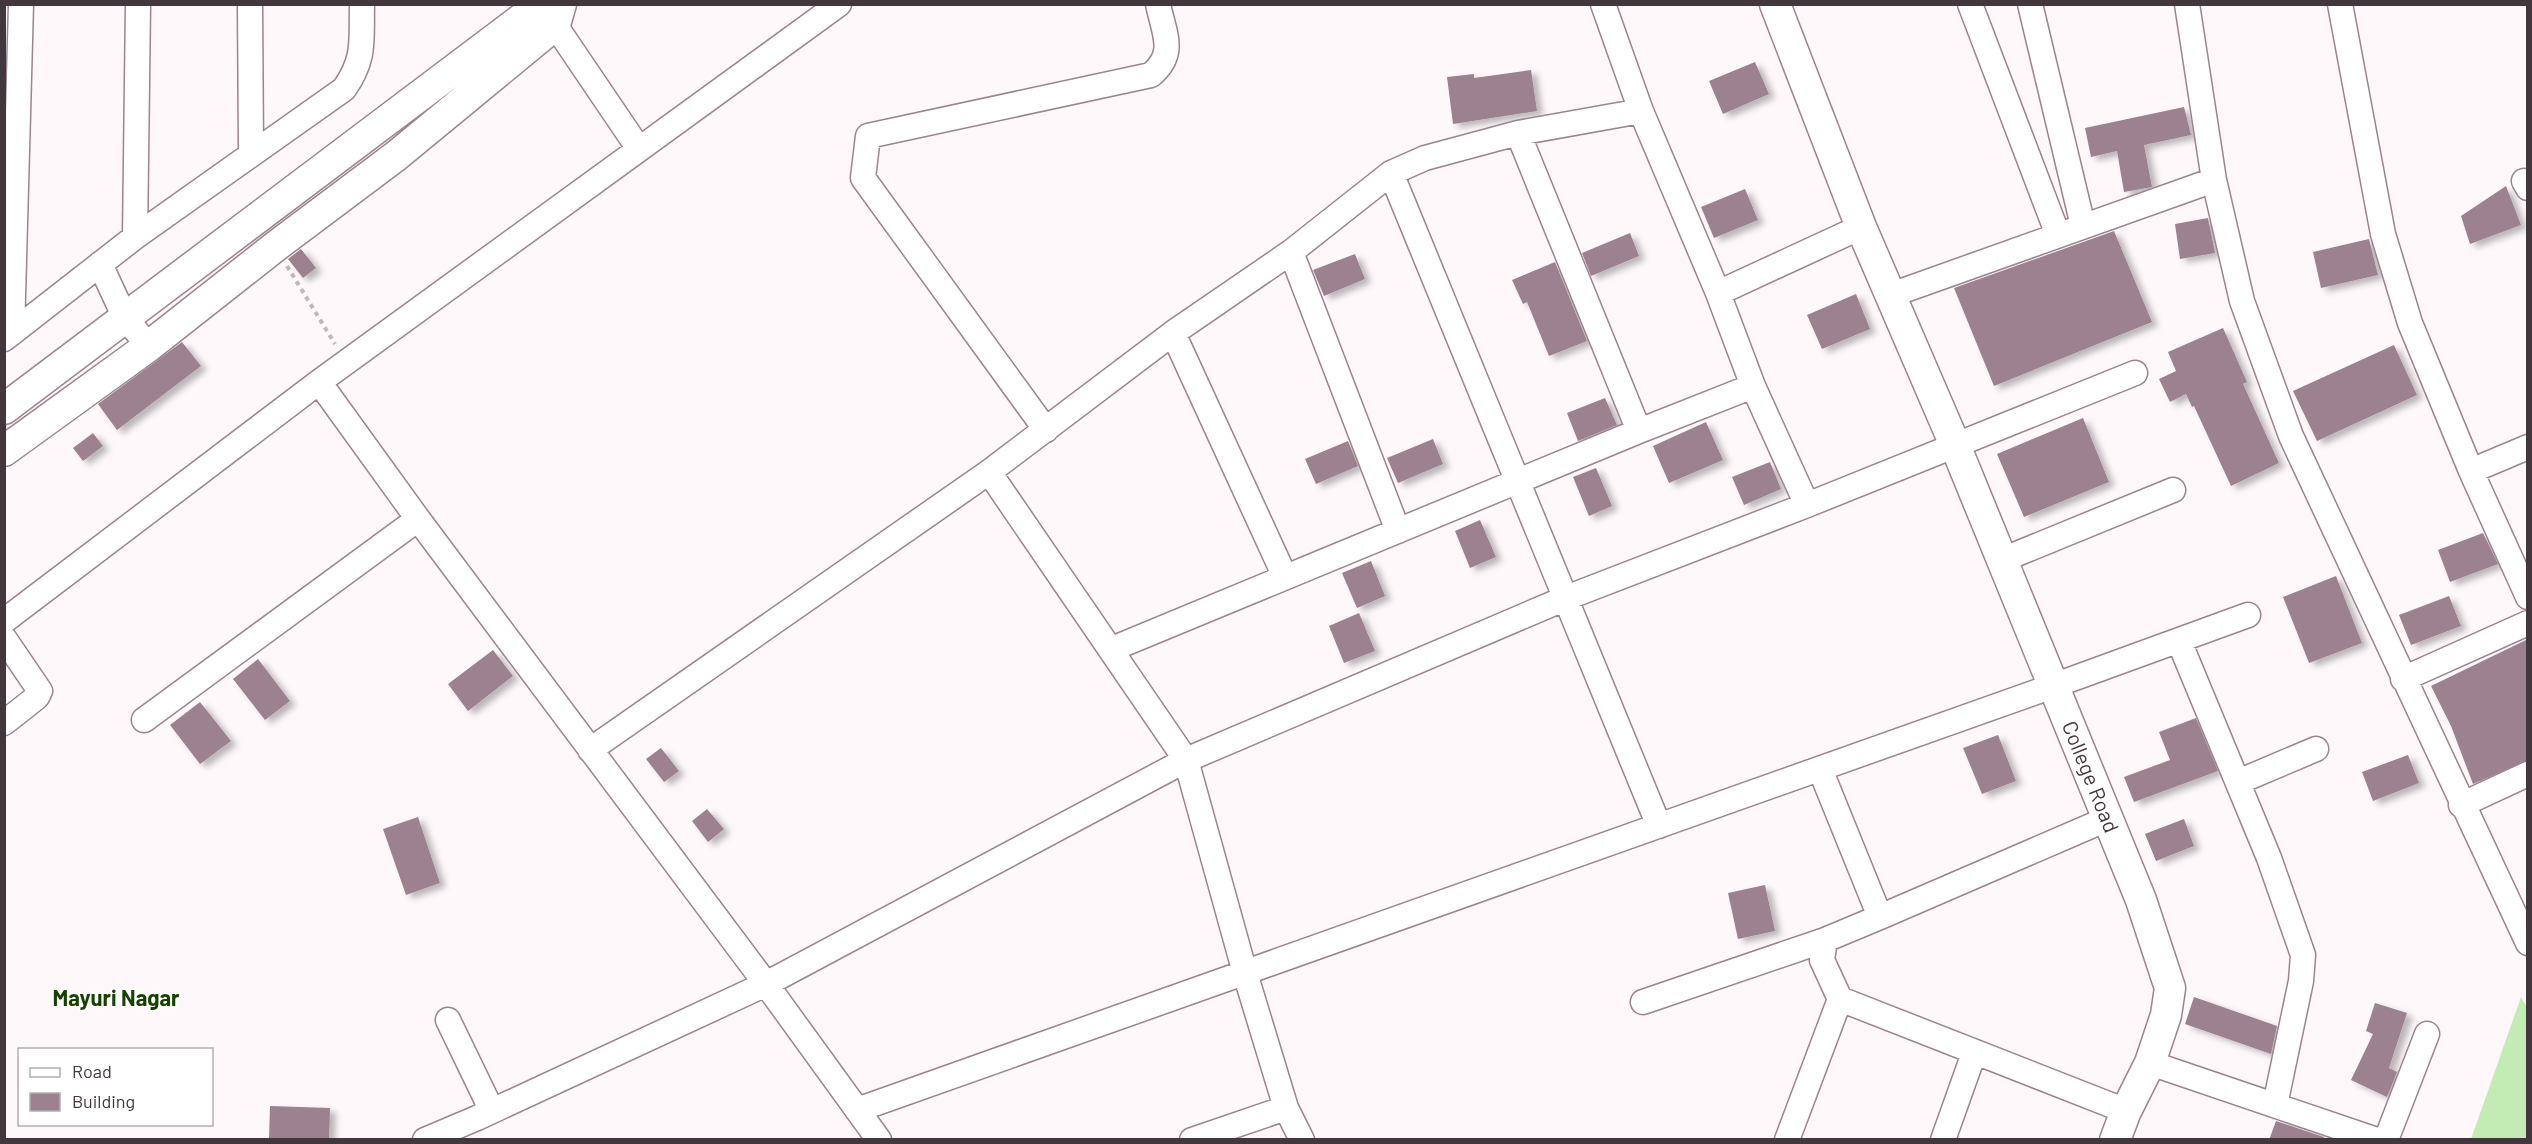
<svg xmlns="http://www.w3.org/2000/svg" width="2532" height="1144" viewBox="0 0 2532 1144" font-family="Barlow,sans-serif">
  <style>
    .green { fill: #c2ecb4 }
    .building { fill: #9b828e; filter: url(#shadow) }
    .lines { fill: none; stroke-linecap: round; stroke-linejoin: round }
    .minor-casing { stroke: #9c8390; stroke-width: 27 }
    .tertiary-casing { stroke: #9c8390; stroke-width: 33 }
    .path { stroke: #bfb8bb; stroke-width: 4; stroke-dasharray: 4.5 4.5; stroke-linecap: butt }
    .minor { stroke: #fff; stroke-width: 24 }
    .tertiary { stroke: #fff; stroke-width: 30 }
    .labels { text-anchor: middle; stroke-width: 4.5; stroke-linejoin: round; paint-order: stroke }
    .street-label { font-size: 21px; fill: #42373c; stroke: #fff }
    .neighbourhood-label { font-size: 22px; font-weight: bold; fill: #174102; stroke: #fff }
  </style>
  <defs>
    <filter id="shadow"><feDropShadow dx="6" dy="4" stdDeviation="3" flood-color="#0004"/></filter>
  </defs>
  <rect width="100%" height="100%" fill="#fef8fb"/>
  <path class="green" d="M2521 997 2528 1009 2527 1139H2471Z"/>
  <path class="building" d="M1755 62 1769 94 1723 114 1709 81Z
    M1531 70 1537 111 1453 124 1447 77 1474 74V78Z
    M2184 107 2191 135 2144 145 2152 187 2124 192 2117 151 2091 157 2085 128Z
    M2506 186 2521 225 2470 244 2461 216Z
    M1745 189 1758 220 1714 238 1701 207Z
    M2208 218 2215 253 2180 259 2175 224Z
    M2114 231 2152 322 1994 386 1954 288Z
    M1630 233 1639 256 1591 276 1582 253Z
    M2369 239 2378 275 2321 288 2313 252Z
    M301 249 316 268 303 278 288 259Z
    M1355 254 1365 279 1324 296 1313 270Z
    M1555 262 1587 341 1549 356 1527 302 1523 304 1512 280Z
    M1856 294 1870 329 1822 349 1807 315Z
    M2223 328 2247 382 2243 384 2279 463 2231 486 2194 406 2192 407 2186 394 2170 402 2159 379 2176 371 2168 352Z
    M182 342 201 366 117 430 98 404Z
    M2394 345 2417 395 2317 441 2293 391Z
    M1605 398 1617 425 1578 441 1567 413Z
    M2083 418 2109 482 2024 517 1997 454Z
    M1706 422 1723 460 1669 483 1653 446Z
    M93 433 103 446 83 461 73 448Z
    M1433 439 1443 464 1398 483 1387 458Z
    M1348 441 1358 466 1316 484 1305 459Z
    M1770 462 1781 489 1744 505 1732 477Z
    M1596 468 1612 506 1589 516 1573 477Z
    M1480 520 1496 557 1470 568 1455 531Z
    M2483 533 2498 564 2450 582 2438 550Z
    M1371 561 1385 596 1357 608 1342 573Z
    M2336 576 2362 643 2309 663 2283 597Z
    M2449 596 2461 626 2411 645 2399 615Z
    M1359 613 1375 651 1344 663 1329 626Z
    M2528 639V760L2473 784 2451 726 2431 686Z
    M493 650 513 676 468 711 448 684Z
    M258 659 290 701 265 720 233 679Z
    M200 702 231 741 200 764 170 725Z
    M2196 718 2218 771 2134 802 2124 777 2170 760 2159 732Z
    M1998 735 2016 781 1982 794 1963 748Z
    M661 748 679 771 664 782 646 759Z
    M2408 755 2419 783 2373 801 2362 772Z
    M707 809 724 829 708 842 692 821Z
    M418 817 440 883 406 895 383 829Z
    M2184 819 2194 846 2156 861 2145 834Z
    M1765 885 1775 931 1738 939 1728 893Z
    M2194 997 2277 1026 2271 1054 2185 1024Z
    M2375 1003 2407 1013 2389 1068 2397 1072 2387 1097 2351 1080 2373 1034 2366 1031Z
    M270 1106 330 1108 329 1140H269Z
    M2276 1121 2324 1137 2323 1140H2269Z"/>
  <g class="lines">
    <defs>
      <path id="minor" d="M250 4 251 152
        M1603 4 1641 111 1718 293 1753 386 1807 505
        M1970 4 2058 235
        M2030 4 2083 226
        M2187 4 2214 180 2242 301 2291 436 2528 943
        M2340 4 2383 234 2410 323 2471 471 2528 597
        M542 13 555 25 639 149
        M1518 133 1639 431
        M1391 173 1659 826
        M2524 181 2528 188
        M135 237 138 4
        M1291 252 1398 531
        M100 264 125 318 149 346
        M1718 293 1861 227
        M1891 295 2214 180
        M12 333 21 4
        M1173 333 1285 577
        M4 339 135 237 344 89C366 58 361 40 362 4
        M319 382 418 519 766 984 879 1140
        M1046 430 863 178 868 136 1151 75C1177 53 1164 34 1158 4
        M2471 471 2528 447
        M989 472 1186 760 1245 973 1286 1108 1302 1140
        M2002 560 2173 490
        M4 621 319 382 839 4
        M4 638 40 691 37 697 4 723
        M2179 641 2269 858 2303 955 2301 981 2275 1105
        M1112 649 1639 431 1753 386
        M2403 679 2528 623
        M144 720 418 519
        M590 750 989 472 1173 333 1291 252 1391 173 1425 158 1518 133 1641 111
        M1820 769 1880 917 1825 940 1822 960 1840 999 2126 1111
        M2238 782 2316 749
        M2461 805 2528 774
        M1880 917 2107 819
        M1643 1002 1825 940
        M448 1020 492 1111
        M2150 1063 2377 1140
        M857 1110 2053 686 2248 615
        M425 1140 477 1118 766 984 1186 760 1566 598 1807 505 2135 373
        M1192 1140 1286 1108
        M1787 1140 1840 999
        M1943 1140 1974 1053
        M2386 1140 2427 1034"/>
      <path id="tertiary" d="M1775 4 1861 227 1955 445 2141 900 2170 988 2166 1015 2150 1063 2126 1111 2115 1140
        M4 409 536 8 550 4
        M4 451 149 346 276 246 396 156 555 25 561 4"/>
    </defs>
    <use href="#minor" class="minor-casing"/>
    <use href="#tertiary" class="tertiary-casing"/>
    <path class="path" d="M287 266 335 344"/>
    <use href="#minor" class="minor"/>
    <use href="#tertiary" class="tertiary"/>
  </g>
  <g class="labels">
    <g class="street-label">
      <text transform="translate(2090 777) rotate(68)" y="7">College Road</text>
    </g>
    <g class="neighbourhood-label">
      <text x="116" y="1006">Mayuri Nagar</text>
    </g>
  </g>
  <rect width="2532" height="1144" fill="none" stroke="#42373c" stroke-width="12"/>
  <rect x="18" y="1048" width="195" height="78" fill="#ffffff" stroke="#b3afb1" stroke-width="1.5"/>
  <rect x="30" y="1068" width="30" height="9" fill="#ffffff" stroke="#b3afb1" stroke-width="1.5"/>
  <text x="72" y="1078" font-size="18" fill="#42373c">Road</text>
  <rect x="30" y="1093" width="30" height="18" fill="#9b828e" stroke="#b3afb1" stroke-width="1.5"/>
  <text x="72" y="1108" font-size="18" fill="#42373c">Building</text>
</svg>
